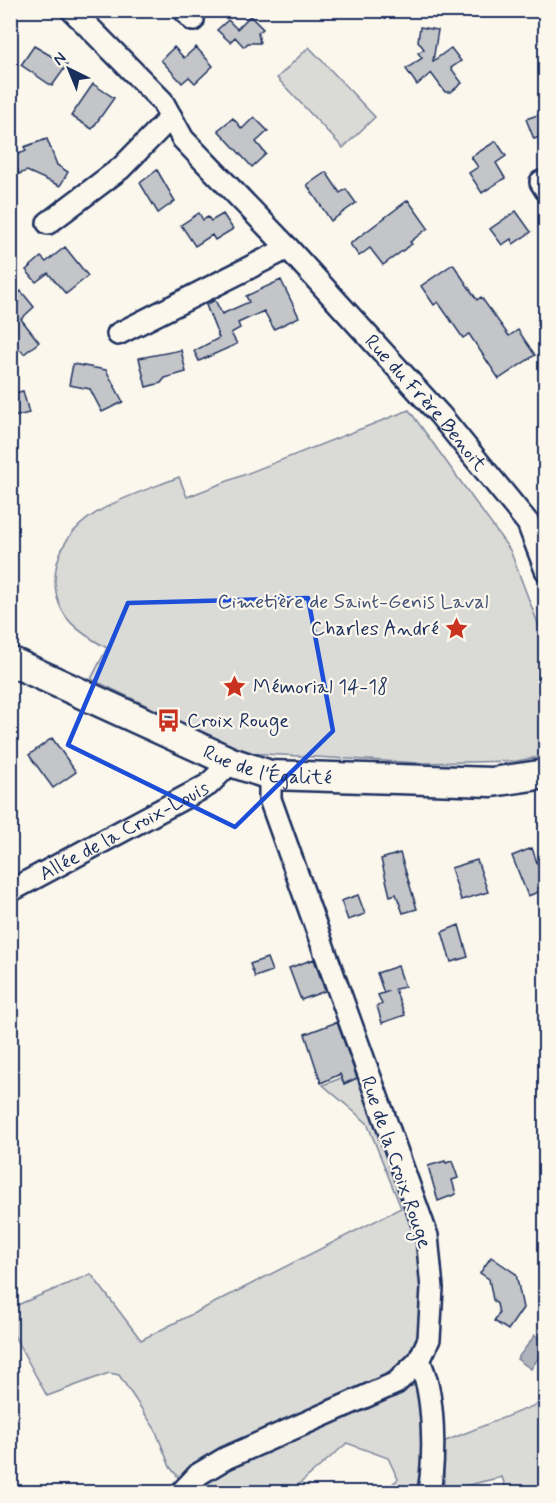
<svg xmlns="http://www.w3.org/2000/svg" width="556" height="1503" viewBox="0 0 556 1503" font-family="Mynerve,sans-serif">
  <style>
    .green { fill: #dadad7; stroke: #7a849a; stroke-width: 1.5 }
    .water { fill: #afb3bb; stroke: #747e96; stroke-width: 1.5 }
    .building { fill: #c3c5c9; stroke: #1b2f5e; stroke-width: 1.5 }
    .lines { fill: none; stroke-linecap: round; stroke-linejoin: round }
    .street-casing { stroke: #1b2f5e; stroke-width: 26 }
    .secondary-casing { stroke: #1b2f5e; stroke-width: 33 }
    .street { stroke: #fbf7ec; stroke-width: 21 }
    .secondary { stroke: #fbf7ec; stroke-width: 28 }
    .marked { fill: none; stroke: #1d4ed8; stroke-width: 4.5; stroke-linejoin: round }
    .labels { text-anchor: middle; stroke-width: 4.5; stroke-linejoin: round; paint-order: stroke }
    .street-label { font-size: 20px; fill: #1b2f5e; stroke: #fbf7ec }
    .park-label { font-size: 20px; fill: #415176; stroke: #fbf7ec }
    .poi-label { font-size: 20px; fill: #1b2f5e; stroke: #fbf7ec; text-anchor: start }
  </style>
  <rect width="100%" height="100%" fill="#fbf7ec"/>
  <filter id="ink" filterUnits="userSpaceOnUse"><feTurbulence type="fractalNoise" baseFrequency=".0167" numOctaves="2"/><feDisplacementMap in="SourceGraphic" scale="12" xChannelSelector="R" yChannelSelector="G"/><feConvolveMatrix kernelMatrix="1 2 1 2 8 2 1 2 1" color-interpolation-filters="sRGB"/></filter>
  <g filter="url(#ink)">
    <path class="green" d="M309 47 375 117 343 148 277 78Z
      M409 410 510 550 545 642V756L517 761 418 763 246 753 91 679 107 648C78 632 55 617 55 580 56 514 128 498 179 477L187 497Z
      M358 1077C391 1154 441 1247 421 1333 417 1350 405 1363 394 1375L185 1477H178L170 1467 155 1429 119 1375 109 1373 47 1396 11 1330 10 1308 91 1274 141 1340 401 1208 367 1123 323 1085 341 1078 344 1084Z
      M419 1385 423 1388 424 1492H383L398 1479 388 1458 347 1443 290 1492H193L211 1476 407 1387Z
      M545 1401V1492H507L502 1477 448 1490 444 1487 443 1442Z"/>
    <path class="water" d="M535 1335 545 1342V1348L531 1369 517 1359Z"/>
    <path class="building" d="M250 16 263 29 258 33 260 43H248L244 47 235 37 230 42 217 30 228 20 237 29Z
      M420 27 438 30 433 61 451 48 461 61 451 68 462 83 451 92H445L431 73 417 85 406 69 422 58 418 53 424 49 418 41Z
      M34 46 67 65 52 86 21 65Z
      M174 47 184 58 196 47 213 66 195 83 189 77 182 83 161 60Z
      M93 84 114 98 92 129 71 116Z
      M546 112V135L534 139 526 119Z
      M254 117 268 131 256 142 266 154 252 167 218 130 233 118 242 129Z
      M47 139 57 165 68 172 60 186 27 171 19 174 13 156 26 151 24 147Z
      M496 141 506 156 496 163 505 178 482 193 469 173 478 167 471 157Z
      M157 170 175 201 158 213 140 183Z
      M326 172 340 193 346 189 356 203 331 221 307 185Z
      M408 200 428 228 410 242 412 244 383 265 370 248 359 256 350 244Z
      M516 211 531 232 513 244 511 239 502 245 490 229Z
      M199 213 203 220 208 217 211 221 223 214 233 229 215 240 212 235 195 246 181 225Z
      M65 247 88 276 66 294 48 273 36 282 26 270 41 257 46 262Z
      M453 264 477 300 481 297 509 336 518 330 535 355 499 379 469 334 463 338 438 302 434 305 421 286Z
      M281 280 299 317 274 329 264 311 238 323 240 328 231 333 237 344 199 361 194 351 219 338 206 305 215 300 222 314 249 302 246 296Z
      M21 291 34 307 21 319 39 342 24 354 10 338V300Z
      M181 350 186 372 165 378 161 383 146 387 139 358Z
      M73 364 106 370 123 402 102 412 90 389 69 385Z
      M23 391 29 413 10 418V394Z
      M52 738 76 772 53 788 29 755Z
      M532 848 546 889 528 896 512 856Z
      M400 853 417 909 403 913 396 894 390 896 381 859Z
      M477 860 488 892 461 900 451 868Z
      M358 895 365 914 348 920 341 901Z
      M459 925 468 957 451 962 442 932Z
      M267 958 272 971 255 977 250 964Z
      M314 959 325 991 301 1000 289 968Z
      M398 966 405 987 395 989 405 1015 382 1023 377 1006 382 1004 378 995 389 991 384 993 377 973Z
      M337 1022 357 1078 344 1084 340 1074 321 1083 305 1034Z
      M445 1161 446 1163 452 1161 458 1178 452 1180 456 1194 438 1201 428 1166Z
      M491 1257 516 1274 523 1308 508 1330 494 1321 499 1313 497 1304 493 1300 489 1279 480 1273Z"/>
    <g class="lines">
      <defs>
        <g id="street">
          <path id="s1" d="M72 10 162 101 183 139 288 248 440 415 528 523 546 570"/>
          <path d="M184 10 193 20"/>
          <path d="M541 182 546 190"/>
          <path d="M48 223 121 168 171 117"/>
          <path d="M118 334 288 248"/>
          <path id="s2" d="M10 891 208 785 231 762"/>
          <path d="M419 1361C435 1392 435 1458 429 1492"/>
          <path d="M182 1492 199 1474 226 1458 396 1383 419 1361 429 1339 432 1288 427 1236 270 799V775"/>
        </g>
        <g id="secondary">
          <path id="s3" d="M10 661 231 762 270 775 492 782 546 774"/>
        </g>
      </defs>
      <use href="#street" class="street-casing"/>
      <use href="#secondary" class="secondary-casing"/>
      <use href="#street" class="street"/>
      <use href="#secondary" class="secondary"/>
    </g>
  </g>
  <path class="marked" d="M308 598 333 731 235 827 68 745 128 603Z"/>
  <defs>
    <symbol id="sight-bare" viewBox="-9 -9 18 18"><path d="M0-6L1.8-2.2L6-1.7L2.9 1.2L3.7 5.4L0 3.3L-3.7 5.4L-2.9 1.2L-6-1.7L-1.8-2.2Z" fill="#c8321e" stroke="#fbf7ec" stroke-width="2.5" paint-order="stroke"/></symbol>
    <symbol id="bus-bare" viewBox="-9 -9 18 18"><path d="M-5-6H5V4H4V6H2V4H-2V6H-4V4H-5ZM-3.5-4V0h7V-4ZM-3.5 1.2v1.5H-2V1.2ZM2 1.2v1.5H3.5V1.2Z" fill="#c8321e" stroke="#fbf7ec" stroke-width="2.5" paint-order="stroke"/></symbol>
  </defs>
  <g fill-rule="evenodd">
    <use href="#sight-bare" x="440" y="612" width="33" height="33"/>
    <use href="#sight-bare" x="218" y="670" width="33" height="33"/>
    <use href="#bus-bare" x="152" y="704" width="33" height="33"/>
  </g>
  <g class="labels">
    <g class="street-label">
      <text dy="7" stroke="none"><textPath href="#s1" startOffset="530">Rue du Frère Benoit</textPath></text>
      <text dy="7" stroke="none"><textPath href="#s3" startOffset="280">Rue de l'Égalité</textPath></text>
      <text dy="7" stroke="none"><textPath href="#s2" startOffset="129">Allée de la Croix-Louis</textPath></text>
      <text transform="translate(397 1162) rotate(71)" y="7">Rue de la Croix Rouge</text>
    </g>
    <g class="park-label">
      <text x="353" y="608">Cimetière de Saint-Genis Laval</text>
    </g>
    <g class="poi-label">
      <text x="439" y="635" text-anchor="end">Charles André</text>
      <text x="253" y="693">Mémorial 14-18</text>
      <text x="187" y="727">Croix Rouge</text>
    </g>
  </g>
  <rect width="556" height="1503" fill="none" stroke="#fbf7ec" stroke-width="36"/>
  <rect x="18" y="18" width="520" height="1467" fill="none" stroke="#1b2f5e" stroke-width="2" filter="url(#ink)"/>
  <g transform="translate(69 69) rotate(317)" stroke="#fbf7ec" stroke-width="4.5" paint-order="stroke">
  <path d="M0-4.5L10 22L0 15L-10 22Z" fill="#1b2f5e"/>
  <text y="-9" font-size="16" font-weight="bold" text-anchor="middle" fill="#1b2f5e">N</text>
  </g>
</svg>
